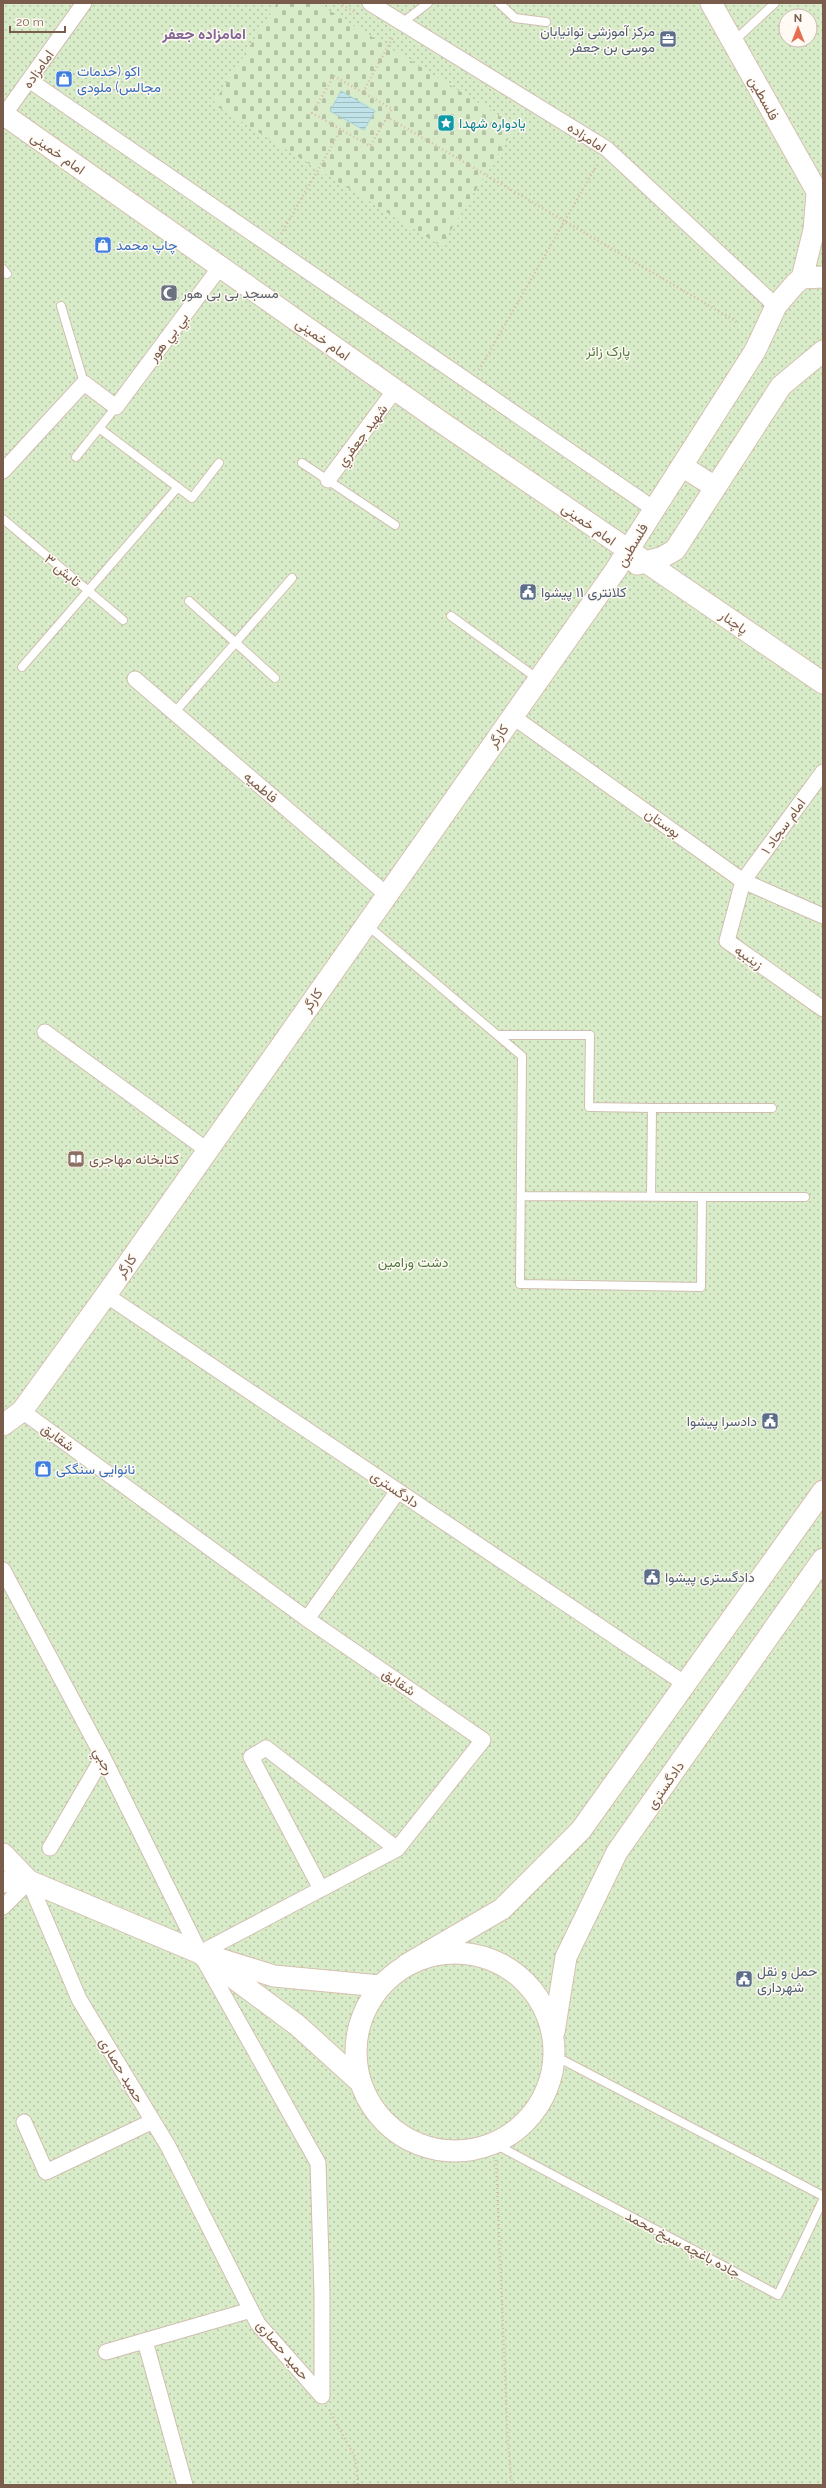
<svg xmlns="http://www.w3.org/2000/svg" width="826" height="2488" viewBox="0 0 826 2488" font-family="Raleway,Vazirmatn,sans-serif">
  <style>
    .grass { fill: url(#grass-dots); fill-rule: evenodd }
    .cemetery { fill: url(#cemetery-stones) }
    .water { fill: url(#water-rules); stroke: #a5d3da }
    .lines { fill: none; stroke-linecap: round; stroke-linejoin: round }
    .lane-casing { stroke: #d1beb0; stroke-width: 10 }
    .street-casing { stroke: #d1beb0; stroke-width: 17 }
    .secondary-casing { stroke: #d6c0b0; stroke-width: 23 }
    .path { stroke: #d9b8a5; stroke-width: 2.5; stroke-dasharray: 1 3; stroke-linecap: butt }
    .lane { stroke: #fff; stroke-width: 8 }
    .street { stroke: #fff; stroke-width: 15 }
    .secondary { stroke: #fff; stroke-width: 21 }
    .labels { text-anchor: middle; stroke-width: 3; stroke-linejoin: round; paint-order: stroke }
    .service-label { font-size: 14px; fill: #4e5e75; stroke: #fffaf3; text-anchor: start }
    .street-label { font-size: 14px; fill: #7a5c4d; stroke: #fffaf3 }
    .shop-label { font-size: 14px; fill: #366cbe; stroke: #fffaf3; text-anchor: start }
    .culture-label { font-size: 14px; fill: #0d838f; stroke: #fffaf3; text-anchor: start }
    .worship-label { font-size: 14px; fill: #5b616d; stroke: #fffaf3; text-anchor: start }
    .park-label { font-size: 14px; fill: #537a41; stroke: #fffaf3 }
    .education-label { font-size: 14px; fill: #785e54; stroke: #fffaf3; text-anchor: start }
    .neighbourhood-label { font-size: 15px; font-weight: bold; fill: #846695; stroke: #fffaf3 }
  </style>
  <defs>
    <pattern id="grass-dots" width="8" height="8" patternUnits="userSpaceOnUse"><rect width="8" height="8" fill="#d8ecc9"/><path d="M2 2h.1M6 6h.1" fill="none" stroke="#b4c2a5" stroke-width="1.8" stroke-linecap="round"/></pattern>
    <pattern id="cemetery-stones" width="16" height="16" patternUnits="userSpaceOnUse"><rect width="16" height="16" fill="#d8ecc9"/><path d="M2 7V4a2 2 0 0 1 4 0v3zM10 15v-3a2 2 0 0 1 4 0v3z" fill="#b4c2a5"/></pattern>
    <pattern id="water-rules" width="6" height="5" patternUnits="userSpaceOnUse"><rect width="6" height="5" fill="#bfe3e8"/><path d="M0 2.5h6" fill="none" stroke="#a0bbbe"/></pattern>
  </defs>
  <rect width="100%" height="100%" fill="#fdf6ec"/>
  <path class="grass" d="M3 3H823V2485H3ZM786 16H810V40H786Z"/>
  <path class="cemetery" d="M277 3H317L516 126 441 246 213 104Z"/>
  <path class="water" d="M341 91 375 111 364 130 330 111Z"/>
  <g class="lines">
    <defs>
      <path id="lane" d="M499 3 515 18 546 22
        M402 23 428 3
        M733 42 775 3
        M3 269 7 274
        M61 306 84 383
        M99 428 192 498 219 463
        M76 457 116 407
        M302 463 395 525
        M3 519 123 620
        M189 601 275 678
        M451 616 538 679
        M22 667 178 487
        M174 713 292 578
        M367 925 522 1056 520 1284 701 1287 702 1197H805
        M500 1035H590L589 1107 652 1108
        M521 1196 702 1197
        M651 1196 652 1108H772
        M555 2056 823 2196
        M495 2144 778 2295 823 2200"/>
      <path id="street" d="M370 3 607 149 776 306
        M29 80 654 509
        M4 115 84 3
        M3 471 84 383 116 407 220 267
        M328 480 395 390
        M135 679 386 894
        M512 716 743 881 823 916
        M823 772 743 881 727 941 823 1009
        M45 1032 207 1150
        M106 1295 684 1683
        M22 1411 307 1619 483 1740 397 1849 200 1953
        M3 1570 103 1757 200 1953 318 2163 322 2292V2396L258 2324 168 2146 79 1999 29 1881 3 1907
        M307 1619 398 1491
        M50 1848 103 1757
        M321 1889 251 1757 266 1748 397 1849
        M24 2122 46 2172 153 2121
        M145 2341 185 2485
        M106 2352 251 2310"/>
      <path id="secondary" d="M711 3 823 202
        M3 114 441 422 823 683
        M802 278 814 230 817 193
        M682 466 715 487
        M637 564 661 558 675 550 781 386 823 351
        M3 1425 22 1411 106 1295 615 571 755 351 776 306 795 284 802 278 823 277
        M3 1854 29 1881 200 1953
        M3 1882 29 1881
        M356 2052a99 99 0 1 1 198 0a99 99 0 1 1-198 0Z
        M406 1965 502 1909 581 1830 823 1491
        M554 2032 566 1957 617 1852 823 1559
        M359 2081 297 2025 200 1953 274 1976 380 1986"/>
    </defs>
    <use href="#lane" class="lane-casing"/>
    <use href="#street" class="street-casing"/>
    <use href="#secondary" class="secondary-casing"/>
    <path class="path" d="M339 3 358 14
      M334 76 392 109 370 146 312 113Z
      M363 92 393 37
      M387 117 737 322
      M281 234 341 130
      M479 370 598 163
      M496 2160 508 2445 512 2485
      M329 2410 355 2457 358 2485"/>
    <use href="#lane" class="lane"/>
    <use href="#street" class="street"/>
    <use href="#secondary" class="secondary"/>
  </g>
  <defs>
    <symbol id="office-square" viewBox="-11 -11 22 22"><rect x="-9" y="-9" width="18" height="18" rx="4" fill="#5c6f8a" stroke="#fffaf3"/><path d="M-6-3h4V-5.5h4V-3h4V5H-6ZM-1-4.5V-3h2v-1.5ZM-6 0V1H6V0Z" fill="#fff"/></symbol>
    <symbol id="shop-square" viewBox="-11 -11 22 22"><rect x="-9" y="-9" width="18" height="18" rx="4" fill="#3f7fe0" stroke="#fffaf3"/><path d="M-5-2.5h2.3a2.7 3.5 0 0 1 5.4 0H5L5.5 6h-11ZM-1.5-2.5h3a1.5 2.3 0 0 0-3 0Z" fill="#fff"/></symbol>
    <symbol id="sight-square" viewBox="-11 -11 22 22"><rect x="-9" y="-9" width="18" height="18" rx="4" fill="#0f9aa8" stroke="#fffaf3"/><path d="M0-6L1.8-2.2L6-1.7L2.9 1.2L3.7 5.4L0 3.3L-3.7 5.4L-2.9 1.2L-6-1.7L-1.8-2.2Z" fill="#fff"/></symbol>
    <symbol id="mosque-square" viewBox="-11 -11 22 22"><rect x="-9" y="-9" width="18" height="18" rx="4" fill="#6b7280" stroke="#fffaf3"/><path d="M3.5-4.9A6 6 0 1 0 3.5 4.9A5 5 0 1 1 3.5-4.9Z" fill="#fff"/></symbol>
    <symbol id="civic-square" viewBox="-11 -11 22 22"><rect x="-9" y="-9" width="18" height="18" rx="4" fill="#5c6f8a" stroke="#fffaf3"/><path d="M-.6-6.5H3V-4.5H.6V-3L4-1V1h2V6H-6V1h2V-1L-.6-3ZM-1.2 2.5V6h2.4V2.5Z" fill="#fff"/></symbol>
    <symbol id="library-square" viewBox="-11 -11 22 22"><rect x="-9" y="-9" width="18" height="18" rx="4" fill="#8d6e63" stroke="#fffaf3"/><path d="M-6-4Q-3-5.5-.7-3.5V5Q-3 3-6 4ZM6-4Q3-5.5 .7-3.5V5Q3 3 6 4Z" fill="#fff"/></symbol>
  </defs>
  <g fill-rule="evenodd">
    <use href="#office-square" x="658" y="29" width="20" height="20"/>
    <use href="#shop-square" x="54" y="69" width="20" height="20"/>
    <use href="#sight-square" x="436" y="113" width="20" height="20"/>
    <use href="#shop-square" x="93" y="235" width="20" height="20"/>
    <use href="#mosque-square" x="159" y="283" width="20" height="20"/>
    <use href="#civic-square" x="518" y="582" width="20" height="20"/>
    <use href="#library-square" x="66" y="1149" width="20" height="20"/>
    <use href="#civic-square" x="760" y="1411" width="20" height="20"/>
    <use href="#shop-square" x="33" y="1459" width="20" height="20"/>
    <use href="#civic-square" x="642" y="1567" width="20" height="20"/>
    <use href="#civic-square" x="734" y="1969" width="20" height="20"/>
  </g>
  <g class="labels">
    <g class="service-label">
      <text x="655" y="36" text-anchor="end">مرکز آموزشی توانیابان<tspan x="655" dy="16">موسی بن جعفر</tspan></text>
      <text x="541" y="597">کلانتری ۱۱ پیشوا</text>
      <text x="757" y="1426" text-anchor="end">دادسرا پیشوا</text>
      <text x="665" y="1582">دادگستری پیشوا</text>
      <text x="757" y="1976">حمل و نقل<tspan x="757" dy="16">شهرداری</tspan></text>
    </g>
    <g class="street-label">
      <text transform="translate(38 69) rotate(-55)" y="5">امامزاده</text>
      <text transform="translate(764 98) rotate(61)" y="5">فلسطین</text>
      <text transform="translate(587 137) rotate(33)" y="5">امامزاده</text>
      <text transform="translate(58 153) rotate(35)" y="5">امام خمینی</text>
      <text transform="translate(168 337) rotate(-53)" y="5">بي بي هور</text>
      <text transform="translate(323 339) rotate(35)" y="5">امام خمینی</text>
      <text transform="translate(362 435) rotate(-53)" y="5">شهيد جعفري</text>
      <text transform="translate(589 524) rotate(35)" y="5">امام خمینی</text>
      <text transform="translate(632 545) rotate(-59)" y="5">فلسطین</text>
      <text transform="translate(63 570) rotate(40)" y="5">تابش ۳</text>
      <text transform="translate(734 622) rotate(35)" y="5">پاچنار</text>
      <text transform="translate(498 736) rotate(-55)" y="5">کارگر</text>
      <text transform="translate(261 787) rotate(41)" y="5">فاطميه</text>
      <text transform="translate(663 823) rotate(35)" y="5">بوستان</text>
      <text transform="translate(783 826) rotate(-54)" y="5">امام سجاد ۱</text>
      <text transform="translate(749 957) rotate(35)" y="5">زينبيه</text>
      <text transform="translate(312 1000) rotate(-55)" y="5">کارگر</text>
      <text transform="translate(126 1266) rotate(-55)" y="5">کارگر</text>
      <text transform="translate(58 1437) rotate(36)" y="5">شقايق</text>
      <text transform="translate(395 1489) rotate(34)" y="5">دادگستری</text>
      <text transform="translate(399 1682) rotate(34)" y="5">شقايق</text>
      <text transform="translate(104 1761) rotate(63)" y="5">رجبي</text>
      <text transform="translate(665 1785) rotate(-55)" y="5">دادگستری</text>
      <text transform="translate(122 2070) rotate(59)" y="5">حمید حصاری</text>
      <text transform="translate(683 2244) rotate(28)" y="5">جاده باغچه سیخ محمد</text>
      <text transform="translate(283 2350) rotate(50)" y="5">حمید حصاری</text>
    </g>
    <g class="shop-label">
      <text x="77" y="76">اکو (خدمات<tspan x="77" dy="16">مجالس) ملودی</tspan></text>
      <text x="116" y="250">چاپ محمد</text>
      <text x="56" y="1474">نانوایی سنگکی</text>
    </g>
    <g class="culture-label">
      <text x="459" y="128">یادواره شهدا</text>
    </g>
    <g class="worship-label">
      <text x="182" y="298">مسجد بی بی هور</text>
    </g>
    <g class="park-label">
      <text x="608" y="356">پارک زائر</text>
      <text x="413" y="1267">دشت ورامین</text>
    </g>
    <g class="education-label">
      <text x="89" y="1164">کتابخانه مهاجری</text>
    </g>
    <g class="neighbourhood-label">
      <text x="204" y="39">امامزاده جعفر</text>
    </g>
  </g>
  <rect width="826" height="2488" fill="none" stroke="#7a5c4d" stroke-width="8"/>
  <g transform="translate(798 28)"><circle r="19" fill="#fffaf3" stroke="#cabbb1"/>
  <path d="M0-3L7 15L0 10L-7 15Z" fill="#e76f51"/>
  <text y="-6" font-size="11" font-weight="bold" text-anchor="middle" fill="#7a5c4d">N</text>
  </g>
  <path d="M10 26v6h55v-6" fill="none" stroke="#7a5c4d" stroke-width="2"/>
  <text x="16" y="26" font-size="12" fill="#7a5c4d" stroke="#fffaf3" stroke-width="3" paint-order="stroke">20 m</text>
</svg>
